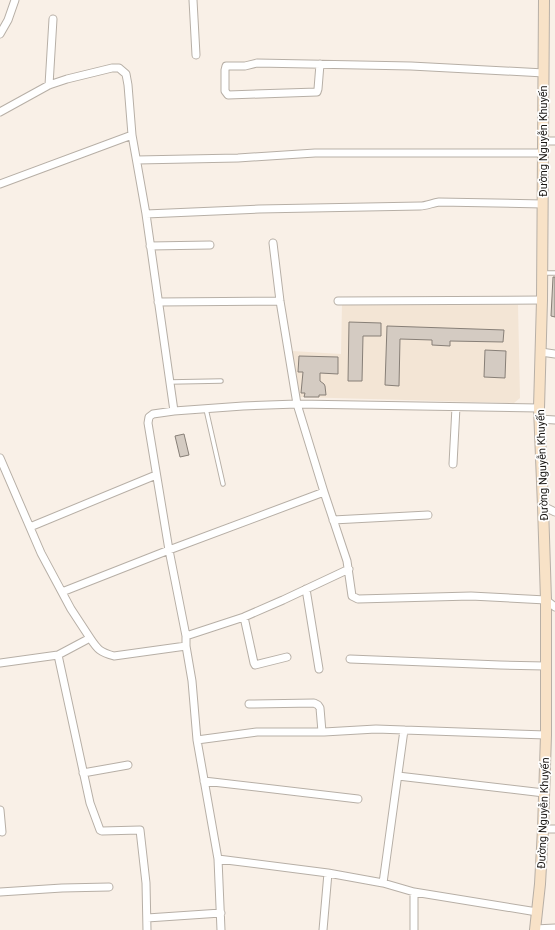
<svg xmlns="http://www.w3.org/2000/svg" width="555" height="930" viewBox="0 0 555 930" font-family="Roboto,sans-serif">
  <style>
    .built { fill: #f3e5d5 }
    .building { fill: #d4cbc2; stroke: #877f77 }
    .lines { fill: none; stroke-linecap: round; stroke-linejoin: round }
    .lane-casing { stroke: #b7afa6; stroke-width: 5.5 }
    .street-casing { stroke: #b7afa6; stroke-width: 9 }
    .secondary-casing { stroke: #b7afa6; stroke-width: 12 }
    .lane { stroke: #fff; stroke-width: 3.5 }
    .street { stroke: #fff; stroke-width: 7 }
    .secondary { stroke: #f8e2c7; stroke-width: 10 }
    .labels { text-anchor: middle; stroke-width: 3.5; stroke-linejoin: round; paint-order: stroke }
    .street-label { font-size: 11px; fill: #1a1714; stroke: #fff }
  </style>
  <rect width="100%" height="100%" fill="#f9f0e7"/>
  <path class="built" d="M342 304 518 305 520 398 514 403 299 397 292 351 341 354Z"/>
  <path class="building" d="M553 277H555V317L551 316Z
    M349 322 381 323V336H363L362 381H348Z
    M387 326 504 330 503 342 450 341V346L432 345V340L400 339 399 386 385 385Z
    M485 350 506 351 505 378 484 377Z
    M299 356 338 357V374L320 373V381L324 384 325 386 326 395H319V397H304L305 393H301L303 372H298Z
    M184 434 189 455 180 457 175 436Z"/>
  <g class="lines">
    <defs>
      <path id="lane" d="M544 273H555
        M170 382 221 381
        M206 409 223 484"/>
      <path id="street" d="M193 0 196 55
        M0 34 8 20 15 0
        M320 64 318 89 317 92 228 95 225 91V70L226 66H245L257 63 411 66 544 73
        M49 85 53 19
        M0 112 49 85 67 79 112 68H119L126 74 128 85 132 135 146 214 174 411
        M543 141H555
        M137 160 238 158 315 153H543
        M0 184 132 135
        M146 214 259 209 420 206C426 206 432 203 439 202L543 204
        M273 243 280 301 297 404 324 492 347 561 352 596 358 599 471 596 546 600 555 607
        M150 246 210 245
        M338 301 542 300
        M158 302 280 301
        M541 352 555 354
        M540 419 555 420
        M0 458 41 553 71 609 90 638 58 655 90 803 100 830 102 831 140 830 146 883 147 930
        M453 464 456 407
        M543 506 555 512
        M333 520 428 515
        M30 527 156 475
        M306 589 319 669
        M62 592 169 550 324 492
        M244 617 254 663 255 665 287 657
        M186 636 244 617 283 600 349 569
        M90 638C98 650 100 652 114 656L186 646
        M350 659 500 665 545 666
        M0 663 58 655
        M249 704 314 703 318 705 320 708 322 732
        M197 740 257 732H324L376 729 546 735
        M83 773 128 765
        M398 776 544 793
        M204 781 358 799
        M0 810 2 832
        M543 829H555
        M218 859 328 873 383 883 414 892 537 912
        M383 883 404 730
        M0 892 62 888 109 887
        M414 892V930
        M147 918 221 913
        M535 929 555 928
        M221 930 218 859 197 740 192 681 186 646V636L169 550 148 423 149 417 153 414 174 411 243 406 297 404 539 408
        M323 930 328 873"/>
      <path id="secondary" d="M535 930 540 884 543 829 546 735V600L543 506 539 408 542 300 544 0"/>
    </defs>
    <use href="#lane" class="lane-casing"/>
    <use href="#street" class="street-casing"/>
    <use href="#secondary" class="secondary-casing"/>
    <use href="#lane" class="lane"/>
    <use href="#street" class="street"/>
    <use href="#secondary" class="secondary"/>
  </g>
  <g class="labels">
    <g class="street-label">
      <text transform="translate(543 141) rotate(-90)" y="4">Đường Nguyễn Khuyến</text>
      <text transform="translate(542 465) rotate(-92)" y="4">Đường Nguyễn Khuyến</text>
      <text transform="translate(543 813) rotate(-88)" y="4">Đường Nguyễn Khuyến</text>
    </g>
  </g>
</svg>
